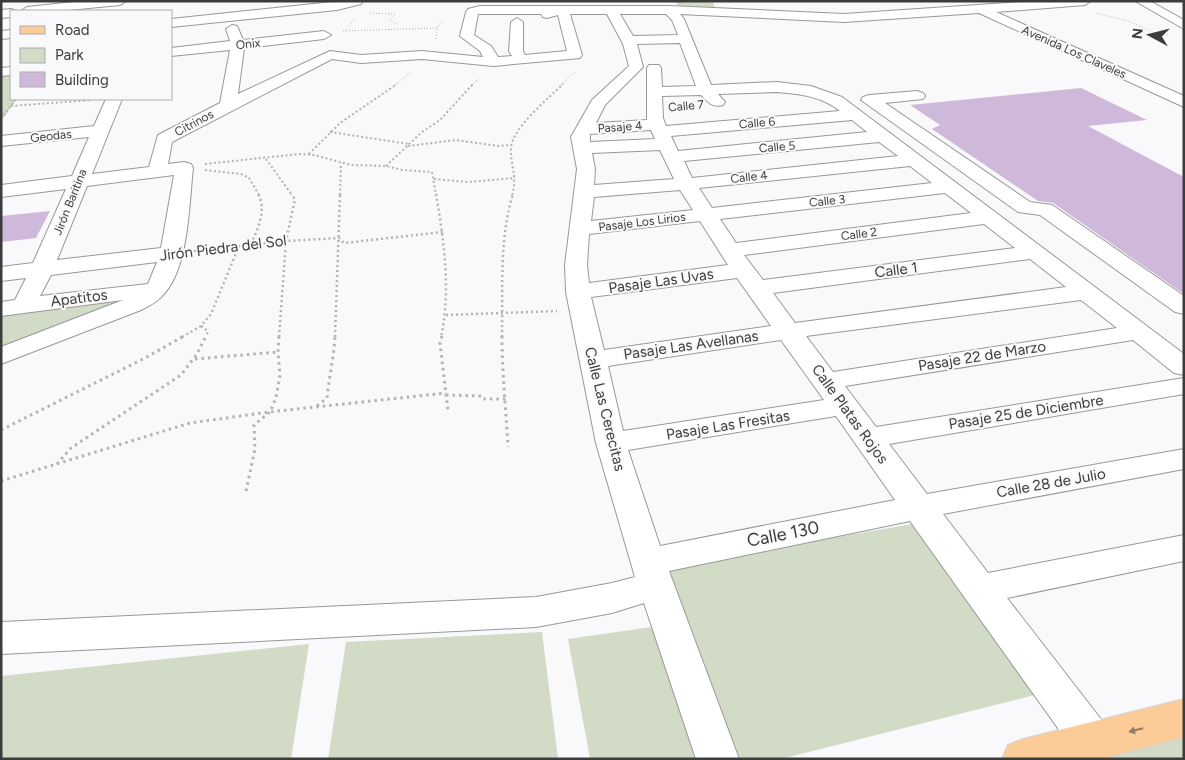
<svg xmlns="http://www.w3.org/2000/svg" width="1185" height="760" viewBox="0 0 1185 760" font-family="Figtree,sans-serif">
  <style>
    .green { fill: #d1dbc5 }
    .building { fill: #cfb9da }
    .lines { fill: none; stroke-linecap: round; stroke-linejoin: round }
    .minor-casing { stroke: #97989a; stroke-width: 2 }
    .major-casing { stroke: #d4d4d4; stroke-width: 2 }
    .path-far3 { stroke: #b3b3b4; stroke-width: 1; stroke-dasharray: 1 2; stroke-linecap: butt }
    .path-far2 { stroke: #b3b3b4; stroke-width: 2; stroke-dasharray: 2 2.5; stroke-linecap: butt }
    .path-far1 { stroke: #b3b3b4; stroke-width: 2.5; stroke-dasharray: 2 3; stroke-linecap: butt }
    .path { stroke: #b3b3b4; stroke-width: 3; stroke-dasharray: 2.5 4; stroke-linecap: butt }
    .minor { fill: #fff; fill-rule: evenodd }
    .major { fill: #fbcc98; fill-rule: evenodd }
    .oneway { fill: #927d66 }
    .labels { text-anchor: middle; stroke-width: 4; stroke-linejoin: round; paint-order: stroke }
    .far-street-label { font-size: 12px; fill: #3c3c3d; stroke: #f9f9fb }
    .street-label { font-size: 15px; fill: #3c3c3d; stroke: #f9f9fb }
    .near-street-label { font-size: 18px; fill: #3c3c3d; stroke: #f9f9fb }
  </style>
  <rect width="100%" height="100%" fill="#f9f9fb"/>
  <path class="green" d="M674 1H712L716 9 681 8Z
    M11 71V99H17L1 121V72Z
    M137 295 1 354V313Z
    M913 524 1039 694 781 759H735L665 566Z
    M665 625 703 759H590L568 639Z
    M542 632 558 759H328L346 642Z
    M309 644 291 759H1V676Z
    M1184 738V759H1099L1107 757Z"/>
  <path class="building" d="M1081 88 1147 120 1088 126 1184 177V294L1053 203 1038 201 932 129 940 125 910 105Z
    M50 211 36 238 1 242V216Z"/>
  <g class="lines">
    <defs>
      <path id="minor" d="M84 1H126L120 5 58 11H21L27 7Z
        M342 1H363L361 4 337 10 171 27V19Z
        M1035 1H1091L1085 5 996 12 1184 96V107L979 13 844 22 680 14 684 19 711 85 777 82 811 86 842 97 1184 354V375L1174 373 1133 340 845 386 876 427 1184 378V394L889 444 927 494 1184 449V469L943 514 988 573 1184 535V561L1007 598 1107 727 1113 741 1107 755C1096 759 1088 759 1077 755L910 521 669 571 739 759H696L644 603 612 613 536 627 1 654V622L536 597 612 583 635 577 596 443 566 292 565 265 577 169 571 137 592 100 629 66 623 44 607 14H570L582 55 580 58 493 66 422 59 361 63 332 59 172 142 168 164 184 162 191 164 193 168C189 204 189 268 163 295 157 302 149 306 141 310L1 364V347L123 300 1 316V302L15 300 26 278 1 281V267L33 263 66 189 1 197V185L72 176 89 137 1 146V136L94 126 106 99H122L92 174 149 167 158 135 220 103 230 50 171 56V48L230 41 226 29 232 25 237 26 243 40 324 31 331 35 324 39 244 48 238 94 330 51 361 55 422 51 483 57 480 51 460 36 466 12 468 9 480 6H669L844 14ZM478 14H541L543 17 547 18 558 15 567 51 525 55 523 51V22L517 18 511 22 509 51 512 56 498 57 491 46 474 35ZM620 14H666L672 20 678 35 633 36ZM680 43 696 86 662 87 661 68 659 65H649L647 68V120L596 123 605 105 643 67 637 44ZM777 92C800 94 821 96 840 111L666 126 663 118 662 96 701 95C708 102 712 108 723 105L725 102 718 94ZM852 120 867 132 678 151 671 136ZM651 130 655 139 590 142V134ZM879 142 898 156 692 178 684 161ZM660 150 674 179 594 185 595 169 592 153ZM910 166 932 183 712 208 699 188ZM174 175 161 248 57 260 87 186ZM680 190 693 210 591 221 594 197ZM945 193 971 213 736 243 720 219ZM700 221 728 265 589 283 587 265 589 234ZM984 224 1015 248 763 280 744 255ZM1030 259 1066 287 795 323 773 293ZM157 262 148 284 40 296 51 275ZM737 278 771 326 604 350 591 297ZM1081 300 1117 328 833 372 806 336ZM781 340 824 400 623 431 608 366ZM836 416 895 500 660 546 628 450Z
        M1135 1H1150L1184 20V29Z
        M11 9 16 11H11V17L1 18V10Z
        M11 30V38L1 39V31Z
        M11 67V75L1 76V68Z
        M917 91 923 93 925 96 923 99 885 103 1030 202 1052 205 1184 296V314L1175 312 1040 215 1018 212 861 100 863 97 869 95Z"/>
      <path id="major" d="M1184 699V737L1101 759H1002L1008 745 1023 739Z"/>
    </defs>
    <use href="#minor" class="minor-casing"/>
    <use href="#major" class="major-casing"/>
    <path class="path-far3" d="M370 13 395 14 390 20 396 24
      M1096 13 1131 22 1159 35H1168
      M343 31 437 28
      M345 31 355 19
      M436 39 438 25 444 21
      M395 85 411 72
      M472 85 479 78
      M561 85 575 72"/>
    <path class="path-far2" d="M11 106 92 100
      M1 119 16 99
      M330 132 409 144
      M408 146 456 140 498 146 511 145
      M309 154 340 123 397 84
      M266 159 292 195
      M205 164 299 154 314 155 351 165 386 166 402 170 432 172 436 195
      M386 166 422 132 440 120 473 84
      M205 170 241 174 249 178 259 195
      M434 179 468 182 515 178
      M340 195 341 163
      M512 195C518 178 510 164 511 148 512 128 549 98 563 84"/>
    <path class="path-far1" d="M436 194C444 240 451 291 441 337
      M251 244C258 229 267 209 258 194
      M194 251 286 241 339 238 344 243 443 232
      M446 315 557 311
      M201 326 208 331 206 337
      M182 337 201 326 211 314 239 246
      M279 337 286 241 295 199 291 194
      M335 337 340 194
      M502 337C503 290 499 239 513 194"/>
    <path class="path" d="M442 336 440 343 448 411
      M502 336C502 373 506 410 508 447
      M195 359 278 352
      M446 395 481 396 483 399H506
      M317 406 327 398C329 377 334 357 335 336
      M1 430 145 358 184 336
      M57 464 71 448 181 375 197 354 206 336
      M1 481 190 423 269 412 446 393
      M246 491 255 449 254 425 270 412 276 398 280 375 278 352 279 336"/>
    <use href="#minor" class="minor"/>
    <use href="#major" class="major"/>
  </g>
  <defs><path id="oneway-solid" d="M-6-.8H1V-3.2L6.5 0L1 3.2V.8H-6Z" transform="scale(1.25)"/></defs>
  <use class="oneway" href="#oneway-solid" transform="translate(1136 730) rotate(166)"/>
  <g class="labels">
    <g class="far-street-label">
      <text transform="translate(248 44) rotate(-6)" y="4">Onix</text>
      <text transform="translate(1074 52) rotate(24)" y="4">Avenida Los Claveles</text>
      <text transform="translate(686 106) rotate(-5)" y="4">Calle 7</text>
      <text transform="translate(194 123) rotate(-28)" y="4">Citrinos</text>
      <text transform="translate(757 123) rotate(-5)" y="4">Calle 6</text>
      <text transform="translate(620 127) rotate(-4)" y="4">Pasaje 4</text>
      <text transform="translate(51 136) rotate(-6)" y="4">Geodas</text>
      <text transform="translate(777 147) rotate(-5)" y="4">Calle 5</text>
      <text transform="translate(749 177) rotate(-6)" y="4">Calle 4</text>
      <text transform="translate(827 201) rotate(-6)" y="4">Calle 3</text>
      <text transform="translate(70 202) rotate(-68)" y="4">Jirón Baritina</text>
      <text transform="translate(642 222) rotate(-7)" y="4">Pasaje Los Lirios</text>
      <text transform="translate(859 234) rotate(-7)" y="4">Calle 2</text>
    </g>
    <g class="street-label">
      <text transform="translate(223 248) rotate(-7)" y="5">Jirón Piedra del Sol</text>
      <text transform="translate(896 270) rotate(-7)" y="5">Calle 1</text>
      <text transform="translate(661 281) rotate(-8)" y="5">Pasaje Las Uvas</text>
      <text transform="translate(79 298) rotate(-7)" y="5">Apatitos</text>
      <text transform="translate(691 345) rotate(-8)" y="5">Pasaje Las Avellanas</text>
      <text transform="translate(982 356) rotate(-9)" y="5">Pasaje 22 de Marzo</text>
      <text transform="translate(605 409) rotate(76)" y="5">Calle Las Cerecitas</text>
      <text transform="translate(1026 412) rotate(-9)" y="5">Pasaje 25 de Diciembre</text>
      <text transform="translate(850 414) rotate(54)" y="5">Calle Platas Rojos</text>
      <text transform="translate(728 425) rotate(-9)" y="5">Pasaje Las Fresitas</text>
      <text transform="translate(1051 483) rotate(-10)" y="5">Calle 28 de Julio</text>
    </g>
    <g class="near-street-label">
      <text transform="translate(783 534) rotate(-11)" y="6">Calle 130</text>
    </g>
  </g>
  <rect width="1185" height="760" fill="none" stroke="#3c3c3d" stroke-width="5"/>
  <rect x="10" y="10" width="162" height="90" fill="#f9f9fb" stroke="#adadaf"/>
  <rect x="20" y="26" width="25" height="8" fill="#fbcc98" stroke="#adadaf"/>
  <text x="55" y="35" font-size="15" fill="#3c3c3d">Road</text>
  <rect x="20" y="48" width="25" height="15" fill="#d1dbc5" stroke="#adadaf"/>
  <text x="55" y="60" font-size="15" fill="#3c3c3d">Park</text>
  <rect x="20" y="72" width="25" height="15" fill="#cfb9da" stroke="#adadaf"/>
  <text x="55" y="85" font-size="15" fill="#3c3c3d">Building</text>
  <g transform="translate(1150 35) rotate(277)" stroke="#f9f9fb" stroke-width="4" paint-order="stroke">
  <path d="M0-4L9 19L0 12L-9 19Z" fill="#3c3c3d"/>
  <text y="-8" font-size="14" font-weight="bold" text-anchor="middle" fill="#3c3c3d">N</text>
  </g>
</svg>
